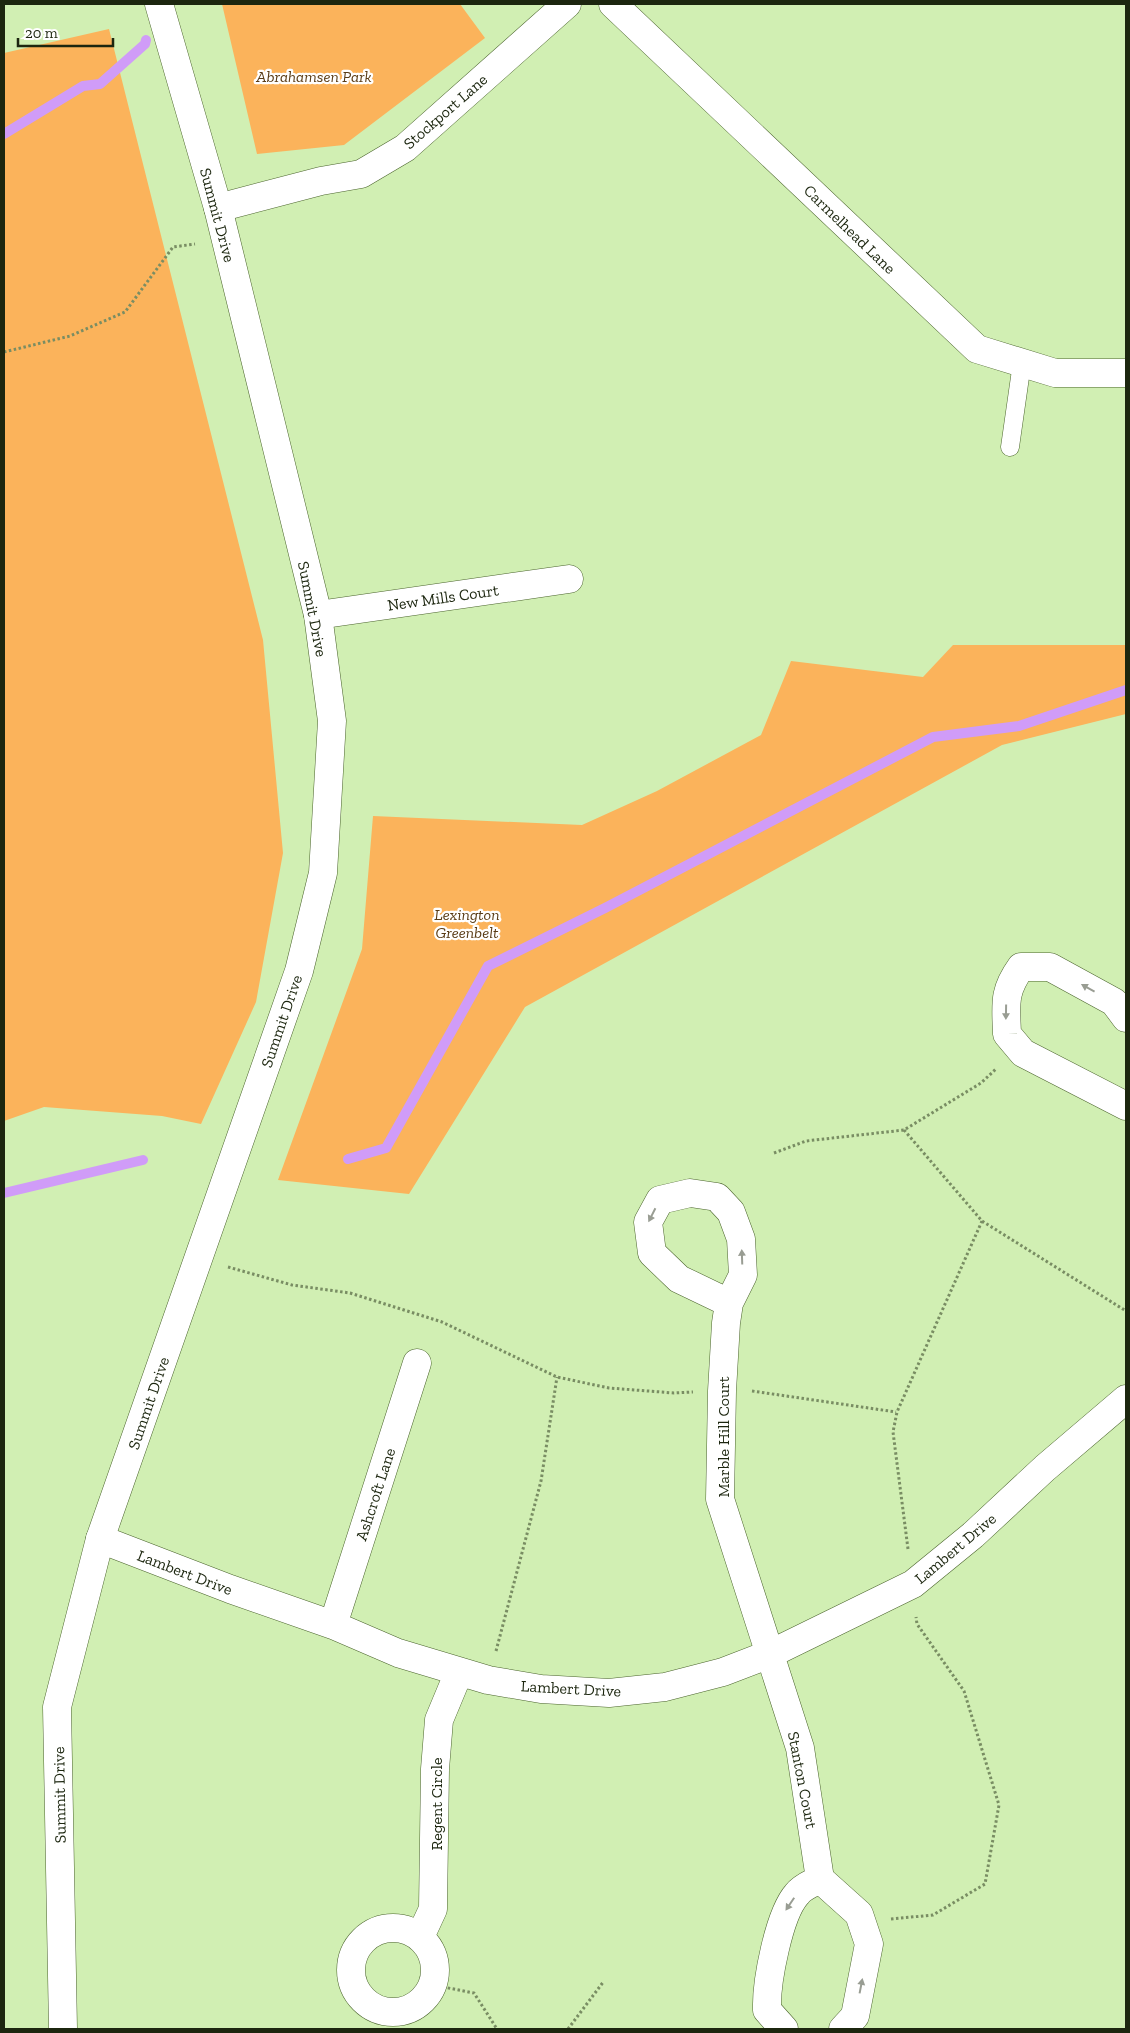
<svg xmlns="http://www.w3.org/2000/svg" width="1130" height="2033" viewBox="0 0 1130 2033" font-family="'Zilla Slab',serif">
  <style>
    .green { fill: #fbb35b }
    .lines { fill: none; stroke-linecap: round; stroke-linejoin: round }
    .stream { stroke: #d09cf8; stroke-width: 10 }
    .service-casing { stroke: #4b642d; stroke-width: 19 }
    .minor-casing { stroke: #4b642d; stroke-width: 29 }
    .tertiary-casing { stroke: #4b642d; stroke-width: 29 }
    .path { stroke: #798d63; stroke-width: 3; stroke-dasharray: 2.5 2.5; stroke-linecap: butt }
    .service { stroke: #fff; stroke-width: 18 }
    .minor { stroke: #fff; stroke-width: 28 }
    .tertiary { stroke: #fff; stroke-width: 28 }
    .oneway { fill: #999d93 }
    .labels { text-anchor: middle; stroke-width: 4.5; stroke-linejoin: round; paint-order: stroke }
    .park-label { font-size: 16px; font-style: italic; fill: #593b15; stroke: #fff }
    .street-label { font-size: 16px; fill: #1c260f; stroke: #fff }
  </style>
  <rect width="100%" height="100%" fill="#d1efb3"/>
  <path class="green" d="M222 4H460L485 38 344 145 257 154Z
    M109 29 263 640 283 853 256 1002 201 1124 162 1116 44 1107 4 1121V53Z
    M953 645H1126V714L1002 745 525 1007 409 1194 278 1180 362 949 373 816 582 825 657 791 761 735 791 661 923 677Z"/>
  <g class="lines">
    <path class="stream" d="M4 134 83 86 100 84 145 44 146 40
      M348 1159 386 1148 488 966 605 908 933 737 1019 726 1126 690
      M4 1193 143 1160"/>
    <defs>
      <path id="service" d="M1010 447 1022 363"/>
      <path id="minor" d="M613 4 977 349 1055 373H1126
        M218 208 321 181 361 174 405 148 567 4
        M318 615 569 579
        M1126 1018 1114 1002 1050 967H1021C1003 992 1006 1004 1007 1034L1023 1053 1126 1106
        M729 1303 679 1279 652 1253 648 1222 660 1200 690 1193 717 1197 731 1212 741 1239 743 1275 729 1303 726 1323 722 1391 720 1499 800 1748 820 1879
        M100 1539 230 1589 333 1625 398 1653 488 1680 541 1689 609 1693 665 1687 723 1672 770 1654 913 1584 973 1535 1045 1468 1126 1399
        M333 1625 417 1363
        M351 1970a42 42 0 1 1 84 0a42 42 0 1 1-84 0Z
        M420 1937 433 1909 435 1769 439 1720 459 1672
        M784 2029 767 2010C766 1982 779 1914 797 1894 802 1887 813 1883 820 1879L859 1914 869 1944 855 2016 843 2029"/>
      <path id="tertiary" d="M63 2029 57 1707 100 1539 299 971 323 873 332 721 318 615 218 208 159 4"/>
    </defs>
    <use href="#service" class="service-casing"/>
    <use href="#minor" class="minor-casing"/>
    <use href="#tertiary" class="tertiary-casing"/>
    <path class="path" d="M4 352 70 336 125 312 173 247 195 244
      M904 1130 982 1221 1126 1311
      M774 1153 806 1141 904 1130 981 1083 997 1068
      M228 1267 292 1285 350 1293 442 1322 557 1377 609 1388 674 1393 693 1392
      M752 1391 896 1412
      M908 1549 893 1432 897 1412 982 1221
      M496 1651 541 1481 557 1377
      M891 1919 933 1915 985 1884 999 1805 964 1691 917 1624 916 1617
      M433 1985 474 1993 497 2029
      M568 2029 604 1981"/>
    <use href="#service" class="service"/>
    <use href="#minor" class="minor"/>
    <use href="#tertiary" class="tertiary"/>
  </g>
  <defs><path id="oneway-solid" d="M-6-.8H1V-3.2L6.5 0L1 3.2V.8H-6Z" transform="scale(1.25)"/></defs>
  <g class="oneway">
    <use href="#oneway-solid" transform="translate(1088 988) rotate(-151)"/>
    <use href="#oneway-solid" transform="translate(1006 1012) rotate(91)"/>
    <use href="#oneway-solid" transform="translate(652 1215) rotate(117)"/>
    <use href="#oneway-solid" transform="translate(742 1257) rotate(-92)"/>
    <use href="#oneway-solid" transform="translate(790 1904) rotate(124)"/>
    <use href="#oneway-solid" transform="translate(861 1986) rotate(-79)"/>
  </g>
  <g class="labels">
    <g class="park-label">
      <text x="314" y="82">Abrahamsen Park</text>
      <text x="467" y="920">Lexington<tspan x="467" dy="18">Greenbelt</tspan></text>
    </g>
    <g class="street-label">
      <text transform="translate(445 111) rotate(-41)" y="6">Stockport Lane</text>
      <text transform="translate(218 215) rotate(75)" y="6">Summit Drive</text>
      <text transform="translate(850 229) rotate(44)" y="6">Carmelhead Lane</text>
      <text transform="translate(443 597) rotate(-8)" y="6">New Mills Court</text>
      <text transform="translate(313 609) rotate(79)" y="6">Summit Drive</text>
      <text transform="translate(281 1021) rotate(-71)" y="6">Summit Drive</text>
      <text transform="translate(148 1403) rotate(-71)" y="6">Summit Drive</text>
      <text transform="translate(723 1437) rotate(-90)" y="6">Marble Hill Court</text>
      <text transform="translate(375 1494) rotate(-72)" y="6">Ashcroft Lane</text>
      <text transform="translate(955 1548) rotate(-40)" y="6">Lambert Drive</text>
      <text transform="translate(185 1572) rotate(21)" y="6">Lambert Drive</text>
      <text transform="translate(571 1688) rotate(3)" y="6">Lambert Drive</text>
      <text transform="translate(803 1780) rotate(79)" y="6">Stanton Court</text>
      <text transform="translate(59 1795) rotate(-91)" y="6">Summit Drive</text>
      <text transform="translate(436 1804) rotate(-90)" y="6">Regent Circle</text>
    </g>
  </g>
  <rect width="1130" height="2033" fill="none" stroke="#1c260f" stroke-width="10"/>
  <path d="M18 38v8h95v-8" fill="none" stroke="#1c260f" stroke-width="2.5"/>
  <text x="25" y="38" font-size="15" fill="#1c260f" stroke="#ffffff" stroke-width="4" paint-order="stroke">20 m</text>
</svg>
